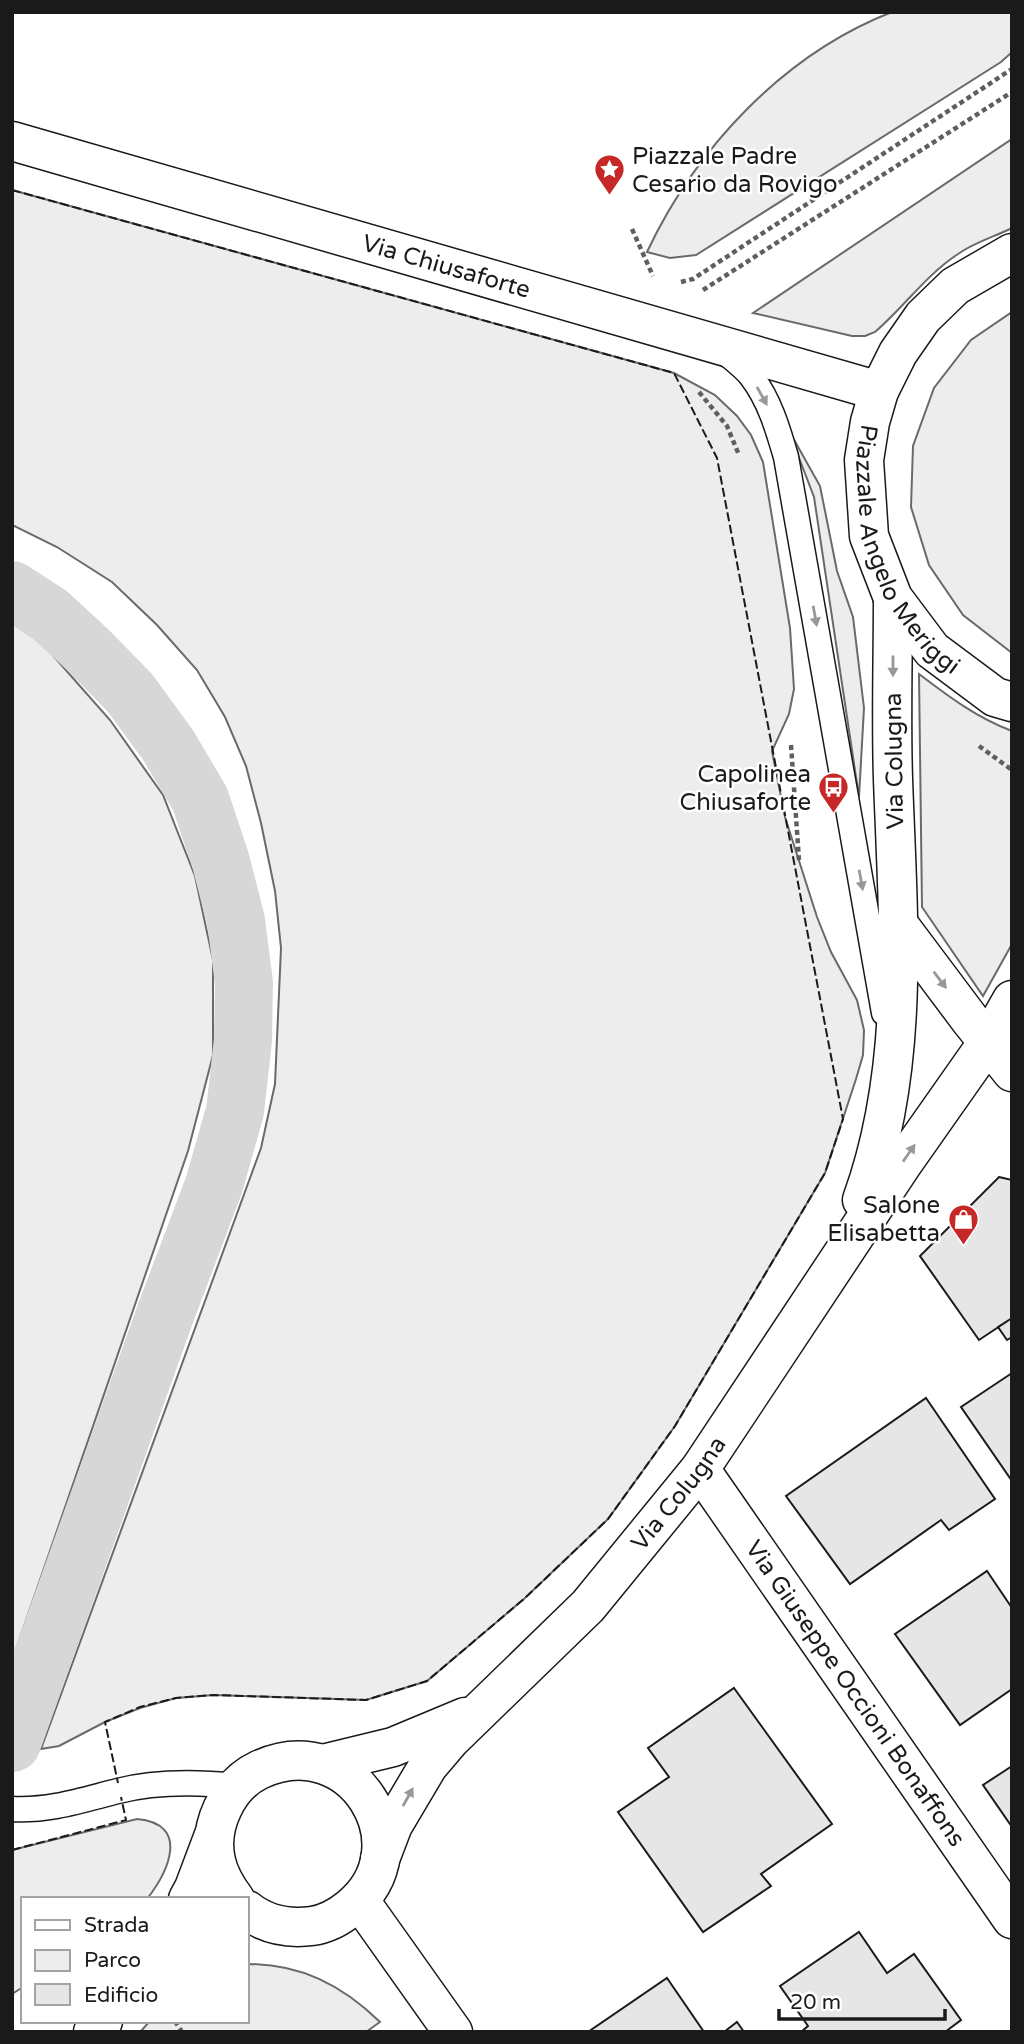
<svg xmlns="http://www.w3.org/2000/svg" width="1024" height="2044" viewBox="0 0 1024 2044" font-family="'Varela Round',sans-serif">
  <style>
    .green { fill: #ededed; stroke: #6a6a6a; stroke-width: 2 }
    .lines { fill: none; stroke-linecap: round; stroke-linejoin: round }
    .canal { stroke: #d7d7d7; stroke-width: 58 }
    .building { fill: #e6e6e6; stroke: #1a1a1a; stroke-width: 2 }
    .lane-casing { stroke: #1a1a1a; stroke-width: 27 }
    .street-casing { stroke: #1a1a1a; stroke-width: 41 }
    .secondary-casing { stroke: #1a1a1a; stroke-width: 41 }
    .path { stroke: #5f5f5f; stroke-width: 4.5; stroke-dasharray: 5 3.5; stroke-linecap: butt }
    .lane { stroke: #fff; stroke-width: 24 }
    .street { stroke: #fff; stroke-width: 38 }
    .secondary { stroke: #fff; stroke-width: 38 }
    .fence { stroke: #1a1a1a; stroke-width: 2; stroke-dasharray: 9 3.5; stroke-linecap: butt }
    .oneway { fill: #989898 }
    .labels { text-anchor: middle; stroke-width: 5; stroke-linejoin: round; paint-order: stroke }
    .poi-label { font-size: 24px; fill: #1a1a1a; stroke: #fff; text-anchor: end }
    .street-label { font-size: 24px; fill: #1a1a1a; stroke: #fff }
  </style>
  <rect width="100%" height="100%" fill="#fff"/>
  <path class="green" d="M892 12H1012V52L1001 62 696 255 670 258 647 252C696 148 784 54 892 12Z
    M1012 139V228C994 237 975 242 958 254 926 275 904 307 875 332L865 336H852L753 313Z
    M12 190 674 373 715 395 737 416 751 435 763 462 790 628 794 689 789 714 772 751 785 817 817 917 831 952 857 1000 864 1030 863 1055 856 1079 825 1173 675 1426 608 1519 525 1598 427 1681 366 1700 214 1695 176 1698 140 1708 105 1722 59 1746 41 1749 261 1148 275 1084 281 948 275 891 261 823 246 766 225 717 197 670 157 625 112 582 57 547 12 525Z
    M1012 312V653L963 615 929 565 911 507 913 446 934 388 971 340Z
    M788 429 820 486 837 571 853 617 864 708 859 797 814 497Z
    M12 623 42 643 110 720 163 795 195 876 213 960V1055L188 1151 12 1661Z
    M919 674C948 696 977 718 1012 731V944L983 996 922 907Z
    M137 1819C191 1824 168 1872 147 1899H23V1987L12 1994V1850Z
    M247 1964C301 1964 342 1985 380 2022L366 2032H140L150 2021H247Z"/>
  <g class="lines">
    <path class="canal" d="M12 590 49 614 89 651 130 693 168 745 200 799 221 862 236 921 244 983 243 1040 235 1111 214 1185 166 1312 12 1743"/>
  </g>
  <path class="building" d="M999 1177 1012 1180V1318L979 1340 920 1256Z
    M1012 1318V1337L1007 1340 998 1327Z
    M1012 1373V1481L961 1407Z
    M926 1398 995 1499 949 1530 941 1520 850 1584 786 1496Z
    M987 1571 1012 1608V1689L960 1725 895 1634Z
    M734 1688 832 1824 761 1874 771 1886 703 1932 618 1812 669 1777 648 1748Z
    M1012 1766V1827L983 1785Z
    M859 1932 887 1973 914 1954 961 2020 945 2032H801L808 2026 780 1986Z
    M667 1978 704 2032H588Z
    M737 2022 744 2032H724Z"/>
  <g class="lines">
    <defs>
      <path id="lane" d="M726 353C734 360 744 367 751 376 769 399 778 429 786 457L884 1013
        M12 1809C50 1811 82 1800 118 1791 157 1781 197 1782 236 1786"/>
      <g id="street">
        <path d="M899 925 971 1021 1012 1072"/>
        <path id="s1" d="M700 1469 1012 1919"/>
        <path d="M360 1901 453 2032"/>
      </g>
      <g id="secondary">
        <path id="s2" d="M12 141 879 391"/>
        <path id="s3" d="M1012 253 955 286 923 317 898 353 879 391 870 422 864 460 869 536 893 598 932 650 995 697 1012 702"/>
        <path d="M862 1200C911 1065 898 920 893 779 891 719 893 658 893 598"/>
        <path d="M323 1764 393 1747 465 1717"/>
        <path id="s4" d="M380 1859 393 1825 428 1766 451 1739 588 1606 700 1469 903 1163 988 1042 1012 1000"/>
        <path d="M188 1899 194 1888 214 1835"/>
        <path d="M235 1899C226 1887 219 1875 216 1861 208 1827 227 1785 259 1770 352 1726 426 1847 350 1908 339 1917 326 1924 312 1926 288 1929 266 1925 247 1910"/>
        <path d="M93 2032 103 2021"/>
      </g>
    </defs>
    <use href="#lane" class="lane-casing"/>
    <use href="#street" class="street-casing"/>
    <use href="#secondary" class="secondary-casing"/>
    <path class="path" d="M632 229 653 276
      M681 282 693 279 1012 69
      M703 290 1012 92
      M699 392 727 426 739 455
      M791 745 799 860
      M979 746 1012 770
      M175 2021 182 2032"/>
    <use href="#lane" class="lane"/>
    <use href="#street" class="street"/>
    <use href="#secondary" class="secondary"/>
    <path class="fence" d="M12 190 674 373 717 458 843 1119 825 1173 675 1426 608 1519 525 1598 427 1681 366 1700 214 1695 176 1698 140 1707 105 1722 118 1783
      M12 1850 126 1820 121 1797"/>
  </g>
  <defs><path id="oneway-solid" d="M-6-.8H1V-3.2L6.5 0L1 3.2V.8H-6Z" transform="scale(1.75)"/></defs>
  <g class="oneway">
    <use href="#oneway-solid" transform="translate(762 396) rotate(61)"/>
    <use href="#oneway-solid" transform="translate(815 616) rotate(80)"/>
    <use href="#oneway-solid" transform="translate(893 666) rotate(90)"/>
    <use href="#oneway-solid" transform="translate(861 880) rotate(80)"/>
    <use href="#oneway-solid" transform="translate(940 980) rotate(53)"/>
    <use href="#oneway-solid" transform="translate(909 1153) rotate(-55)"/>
    <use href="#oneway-solid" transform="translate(408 1797) rotate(-61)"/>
  </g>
  <defs>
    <symbol id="sight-pin" viewBox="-11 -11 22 30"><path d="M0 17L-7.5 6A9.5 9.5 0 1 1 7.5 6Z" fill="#c62828" stroke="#fff"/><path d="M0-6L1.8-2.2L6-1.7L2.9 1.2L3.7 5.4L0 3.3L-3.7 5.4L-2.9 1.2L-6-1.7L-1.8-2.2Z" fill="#fff"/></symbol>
    <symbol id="bus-pin" viewBox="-11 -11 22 30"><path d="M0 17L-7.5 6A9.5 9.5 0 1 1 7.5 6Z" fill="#c62828" stroke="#fff"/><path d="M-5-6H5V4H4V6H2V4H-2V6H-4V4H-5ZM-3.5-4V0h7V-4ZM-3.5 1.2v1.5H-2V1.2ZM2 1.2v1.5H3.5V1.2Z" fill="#fff"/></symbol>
    <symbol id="shop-pin" viewBox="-11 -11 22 30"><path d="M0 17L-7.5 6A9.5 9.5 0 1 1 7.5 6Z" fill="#c62828" stroke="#fff"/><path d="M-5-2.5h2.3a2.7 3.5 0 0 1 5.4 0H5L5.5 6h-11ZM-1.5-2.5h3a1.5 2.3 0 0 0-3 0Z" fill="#fff"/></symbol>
  </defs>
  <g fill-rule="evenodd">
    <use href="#sight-pin" x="592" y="152" width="35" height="47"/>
    <use href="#bus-pin" x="816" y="770" width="35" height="47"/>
    <use href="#shop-pin" x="946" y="1202" width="35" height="47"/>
  </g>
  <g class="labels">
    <g class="poi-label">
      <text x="632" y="164" text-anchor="start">Piazzale Padre<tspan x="632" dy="28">Cesario da Rovigo</tspan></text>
      <text x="811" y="782">Capolinea<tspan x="811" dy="28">Chiusaforte</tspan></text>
      <text x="940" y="1213">Salone<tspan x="940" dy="28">Elisabetta</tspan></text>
    </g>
    <g class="street-label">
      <text dy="8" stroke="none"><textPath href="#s2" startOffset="452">Via Chiusaforte</textPath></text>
      <text dy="8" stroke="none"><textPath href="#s3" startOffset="369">Piazzale Angelo Meriggi</textPath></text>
      <text transform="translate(894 761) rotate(-91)" y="8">Via Colugna</text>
      <text dy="8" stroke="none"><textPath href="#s4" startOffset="476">Via Colugna</textPath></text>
      <text dy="8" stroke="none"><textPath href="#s1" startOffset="273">Via Giuseppe Occioni Bonaffons</textPath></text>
    </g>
  </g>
  <rect width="1024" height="2044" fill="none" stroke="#1a1a1a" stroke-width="28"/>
  <rect x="21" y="1897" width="228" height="126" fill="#ffffff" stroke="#a3a3a3" stroke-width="2"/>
  <rect x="35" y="1920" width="35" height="10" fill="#ffffff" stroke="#a3a3a3" stroke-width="2"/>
  <text x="84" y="1932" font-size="21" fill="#1a1a1a">Strada</text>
  <rect x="35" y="1950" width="35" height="21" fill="#ededed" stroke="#a3a3a3" stroke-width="2"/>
  <text x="84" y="1967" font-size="21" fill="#1a1a1a">Parco</text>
  <rect x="35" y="1984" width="35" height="21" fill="#e6e6e6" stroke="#a3a3a3" stroke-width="2"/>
  <text x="84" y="2002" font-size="21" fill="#1a1a1a">Edificio</text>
  <path d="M779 2009v10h166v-10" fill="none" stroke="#1a1a1a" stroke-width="3.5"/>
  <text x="790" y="2009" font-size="21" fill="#1a1a1a" stroke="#ffffff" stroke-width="5" paint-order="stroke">20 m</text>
</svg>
